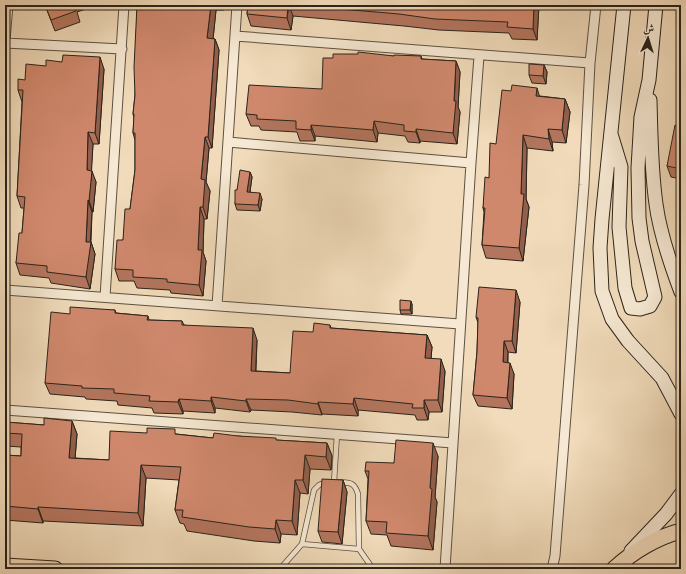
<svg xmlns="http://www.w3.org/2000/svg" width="686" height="574" viewBox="0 0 686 574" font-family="'Sorts Mill Goudy',Amiri,serif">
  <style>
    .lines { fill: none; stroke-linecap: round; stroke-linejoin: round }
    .service-casing { stroke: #5c5142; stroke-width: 6 }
    .minor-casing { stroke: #5c5142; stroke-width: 11 }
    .secondary-casing { stroke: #2b231a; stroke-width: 15 }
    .primary-casing { stroke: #2b231a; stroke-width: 17 }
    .service { stroke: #f6e8d2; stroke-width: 4.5 }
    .minor { stroke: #f6e8d2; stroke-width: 9 }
    .secondary { stroke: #f6e8d2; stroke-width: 13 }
    .primary { stroke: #f1dbba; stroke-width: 15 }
    .wall { fill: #b3755e; stroke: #2b231a }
    .shaded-wall { fill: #925f4c; stroke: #2b231a }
    .building { fill: #d0886d; stroke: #2b231a }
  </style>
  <rect width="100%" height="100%" fill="#f1dbba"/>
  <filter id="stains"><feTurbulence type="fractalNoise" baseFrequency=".005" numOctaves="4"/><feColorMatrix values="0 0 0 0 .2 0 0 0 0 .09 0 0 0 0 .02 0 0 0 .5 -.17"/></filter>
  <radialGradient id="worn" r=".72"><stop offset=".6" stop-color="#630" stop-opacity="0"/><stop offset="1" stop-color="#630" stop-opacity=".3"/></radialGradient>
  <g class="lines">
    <defs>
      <path id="service" d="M334 482 337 434
        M337 482C349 483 354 481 358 494L359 549
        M302 544 314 490 319 485 326 482
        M280 569 302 544 359 549 373 569"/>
      <path id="minor" d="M235 36 590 63
        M5 40 8 5
        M5 43 122 49
        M228 142 471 163
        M5 290 460 324
        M105 297 124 5
        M217 306 237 5
        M5 410 453 443
        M445 569 471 163 479 56
        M552 569 555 556 584 185 590 63 596 5"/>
      <path id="secondary" d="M624 5 602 219 600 248 602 291 612 319 628 341 662 378 681 414
        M650 100C651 134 651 169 656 204 660 234 670 263 681 292
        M611 134 621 167 619 227 625 288 631 308 640 309 650 306 655 297 642 241 639 218 638 168 641 117 649 80 656 5
        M631 551 666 514 681 494"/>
      <path id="primary" d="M5 566 55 569
        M614 569C632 552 657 537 681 531"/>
    </defs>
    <use href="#service" class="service-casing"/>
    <use href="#minor" class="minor-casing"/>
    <use href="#secondary" class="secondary-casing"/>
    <use href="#primary" class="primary-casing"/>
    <use href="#service" class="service"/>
    <use href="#minor" class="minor"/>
    <use href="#secondary" class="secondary"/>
    <use href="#primary" class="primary"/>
  </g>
  <path class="wall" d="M45 5H88L89 8 77 12 80 22 55 31Z
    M137 5H225L224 10H216L213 39H215L219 50 212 148H209L206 182 210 191 207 219H204L203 252 206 261 203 296 171 293 170 290 137 288 134 281H119L115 269 123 240 130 209 135 170V140L133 133 134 118 133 114 135 95Z
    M248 5H539L537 40 512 39 509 33 439 30 404 26 293 16 291 30 251 26 247 14Z
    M394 56H421L422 59 456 61 460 72 458 107 460 112 457 144 420 141V143L408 142 405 136 378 133 377 142 315 136V141H300L297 132 261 130 259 126H251L246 114 322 89 333 58Z
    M544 65 547 72 546 84 532 83 529 75Z
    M104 69 99 144H93L91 171 96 182 93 212H92L91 242 95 254 90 289 51 283 49 278 20 275 16 263 22 233 24 208H21L17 196 22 102 18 90 25 80Z
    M540 96 565 99 570 112 566 143 552 142 553 151 527 148 526 199 529 207 523 261 486 258 482 245 484 212 483 208 496 144Z
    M681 126V179L671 177 667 166Z
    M250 172 252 177 250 192 262 199 260 211 237 210 235 204 237 190Z
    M520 302 516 353 508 352V363L514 374 512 409 478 406 473 395 477 352 478 323 476 317Z
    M412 304V314H401L400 310Z
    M115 310 116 313 148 316 149 320 182 321 184 325 257 340 256 371 290 373 313 332 330 325 331 328 427 335 432 347 431 358 445 371 442 412H429L428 420H417L415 415 358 410V416L322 414V415L292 412 251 410 250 412 215 408V413L183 411V414L154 413 152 408 118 405 117 401 86 399 85 397 50 394 45 383 70 314Z
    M72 421 77 434 75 458 109 460 147 433 176 434 213 438 238 436 276 440 327 443 332 456 331 470 310 469 308 494 300 493 297 535 281 534 280 543 254 541 187 531 184 524 180 523 175 510 179 480 146 478 143 526 43 521V523L5 520V455L21 456V447L5 446V422L44 425Z
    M438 456 435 497 437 502 433 550 391 546 387 535 371 534 366 521 368 479 365 471 394 463Z
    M343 480 347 492 342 544 322 542 318 531Z"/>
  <path class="shaded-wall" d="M211 5H214L216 10 212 49 207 38Z
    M222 5H225L224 10Z
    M289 5 293 16 291 30 287 18Z
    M534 5H539L537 40 533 29Z
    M215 39 219 50 212 148 208 137Z
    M100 57 104 69 99 144 95 133Z
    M456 61 460 72 458 107 460 112 457 144 453 133Z
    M544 65 547 72 546 84 543 76Z
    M537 88 541 101 536 96Z
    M565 99 570 112 566 143 562 130Z
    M374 121 378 133 377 142 373 130Z
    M311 125 315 136V141L311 130Z
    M416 129 420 141V143L416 132Z
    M548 129 552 142 553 151 549 139Z
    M88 132 93 144 91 181 92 171 96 182 93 212 89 201 87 170Z
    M523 135 527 148 526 199 529 207 523 261 519 248Z
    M205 137 209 148 206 182 210 191 207 219 203 207 201 179Z
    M250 172 252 177 249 198 247 192Z
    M260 193 262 199 260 211 258 205Z
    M88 200 92 212 90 248 91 242 95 254 90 289 86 277V242Z
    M200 207 204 219 203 252 206 261 203 296 199 285 198 250Z
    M516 290 520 302 516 353 512 341Z
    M411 301 412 304V314L410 310Z
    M253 328 257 340 255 383 251 371Z
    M427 335 432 347 430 370 425 358Z
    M504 341 508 352 507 374 503 362Z
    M441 359 445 371 442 412 438 400Z
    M510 363 514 374 512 409 507 398Z
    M211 397 215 408V413L211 401Z
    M354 398 358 410V416L353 404Z
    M179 399 183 411V414L178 402Z
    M246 399 251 410 250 412 246 401Z
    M424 400 429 412 428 420 424 408Z
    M318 402 322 414V415L318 404Z
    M72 421 77 434 74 471 69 458Z
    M327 443 332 456 331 470 326 457Z
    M433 443 438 456 435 497 437 502 433 550 428 536 430 488Z
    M305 455 310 469 308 494 303 480Z
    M141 465 146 478 143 526 138 513Z
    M295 480 300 493 297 535 292 521Z
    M343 480 347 492 342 544 338 532Z
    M38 507 43 521V523L38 509Z
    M276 520 281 534 280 543 275 529Z"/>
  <path class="building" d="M45 5H74L76 11 51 20Z
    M137 5H211L207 38 215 39 208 137H205L201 179 205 180 203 207H200L198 250H202L199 285 167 282V279L133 277V270L115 269 117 240H123L125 209H130L135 170V133H133L134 114H133L135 95 134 67Z
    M248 5H288L287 18 247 14Z
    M294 5H534L533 29 507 27 508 22 435 19 399 14Z
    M358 52 394 56V55L421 56V59L456 61 454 101H456L453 133 416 129V132L404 131V125L374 121 373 130 311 125V130L296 129V121L257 119V115L246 114 249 85 322 89 323 58H333V54H358Z
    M63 55 100 57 95 133 88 132 87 170 92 171 89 201 88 200 86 242H91L86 277 47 272V266L16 263 19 233H22L25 197 17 196 23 90H18V79L25 80 26 64 46 66V60L62 62Z
    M529 64 544 65 543 76 529 75Z
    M512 85 537 88 536 96 565 99 562 130 548 129 549 139 523 135 521 194H524L519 248 482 245 485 208H483L485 177 489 178 490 143 496 144 502 90 511 91Z
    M675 125 681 126V169L667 166Z
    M240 170 250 172 247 192 260 193 258 205 235 204V190H237Z
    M479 287 516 290 512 341H504L503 362 510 363 507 398 473 395 477 352 478 318 476 317Z
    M400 300 411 301 410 310H400Z
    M70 307 115 310V313L148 316 147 320 182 321V325L253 328 251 371 290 373 293 331 313 332 314 323 330 325V328L427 335 425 358 441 359 438 400H424V408H412L413 404 354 398 353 404 318 402V404L288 400 246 399V401L211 397V401L179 399 178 402 149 401 150 396 114 393V389L82 388V386L45 383 51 312 70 314Z
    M44 418 72 421 69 458 109 460 110 431 147 433V428L175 429V434L213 438 214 433 238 436 276 438V440L327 443 326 457 305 455 303 480H295L292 521 276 520 275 529 249 527 182 517 183 510H175L181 467 141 465 138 513 38 507V509L5 506V455L21 456 22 434 5 433V422L44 425Z
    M396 440 433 443 430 488 432 489 428 536 386 533 387 522 366 521 369 471H365L366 462 394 463Z
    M322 479 343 480 338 532 318 531Z"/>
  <rect width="686" height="574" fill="none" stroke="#f1dbba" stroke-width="20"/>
  <rect x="6" y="6" width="674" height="562" fill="none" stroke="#2b231a" stroke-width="2"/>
  <rect x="10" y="10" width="666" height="554" fill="none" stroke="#2b231a"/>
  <g transform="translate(648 38) rotate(4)" stroke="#f6e8d2" stroke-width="3" paint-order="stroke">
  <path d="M0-3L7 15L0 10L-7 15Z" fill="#2b231a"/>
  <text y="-6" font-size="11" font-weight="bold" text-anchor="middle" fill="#2b231a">ش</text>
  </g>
  <rect width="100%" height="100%" filter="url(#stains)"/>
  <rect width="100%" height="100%" fill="url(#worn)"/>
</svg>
